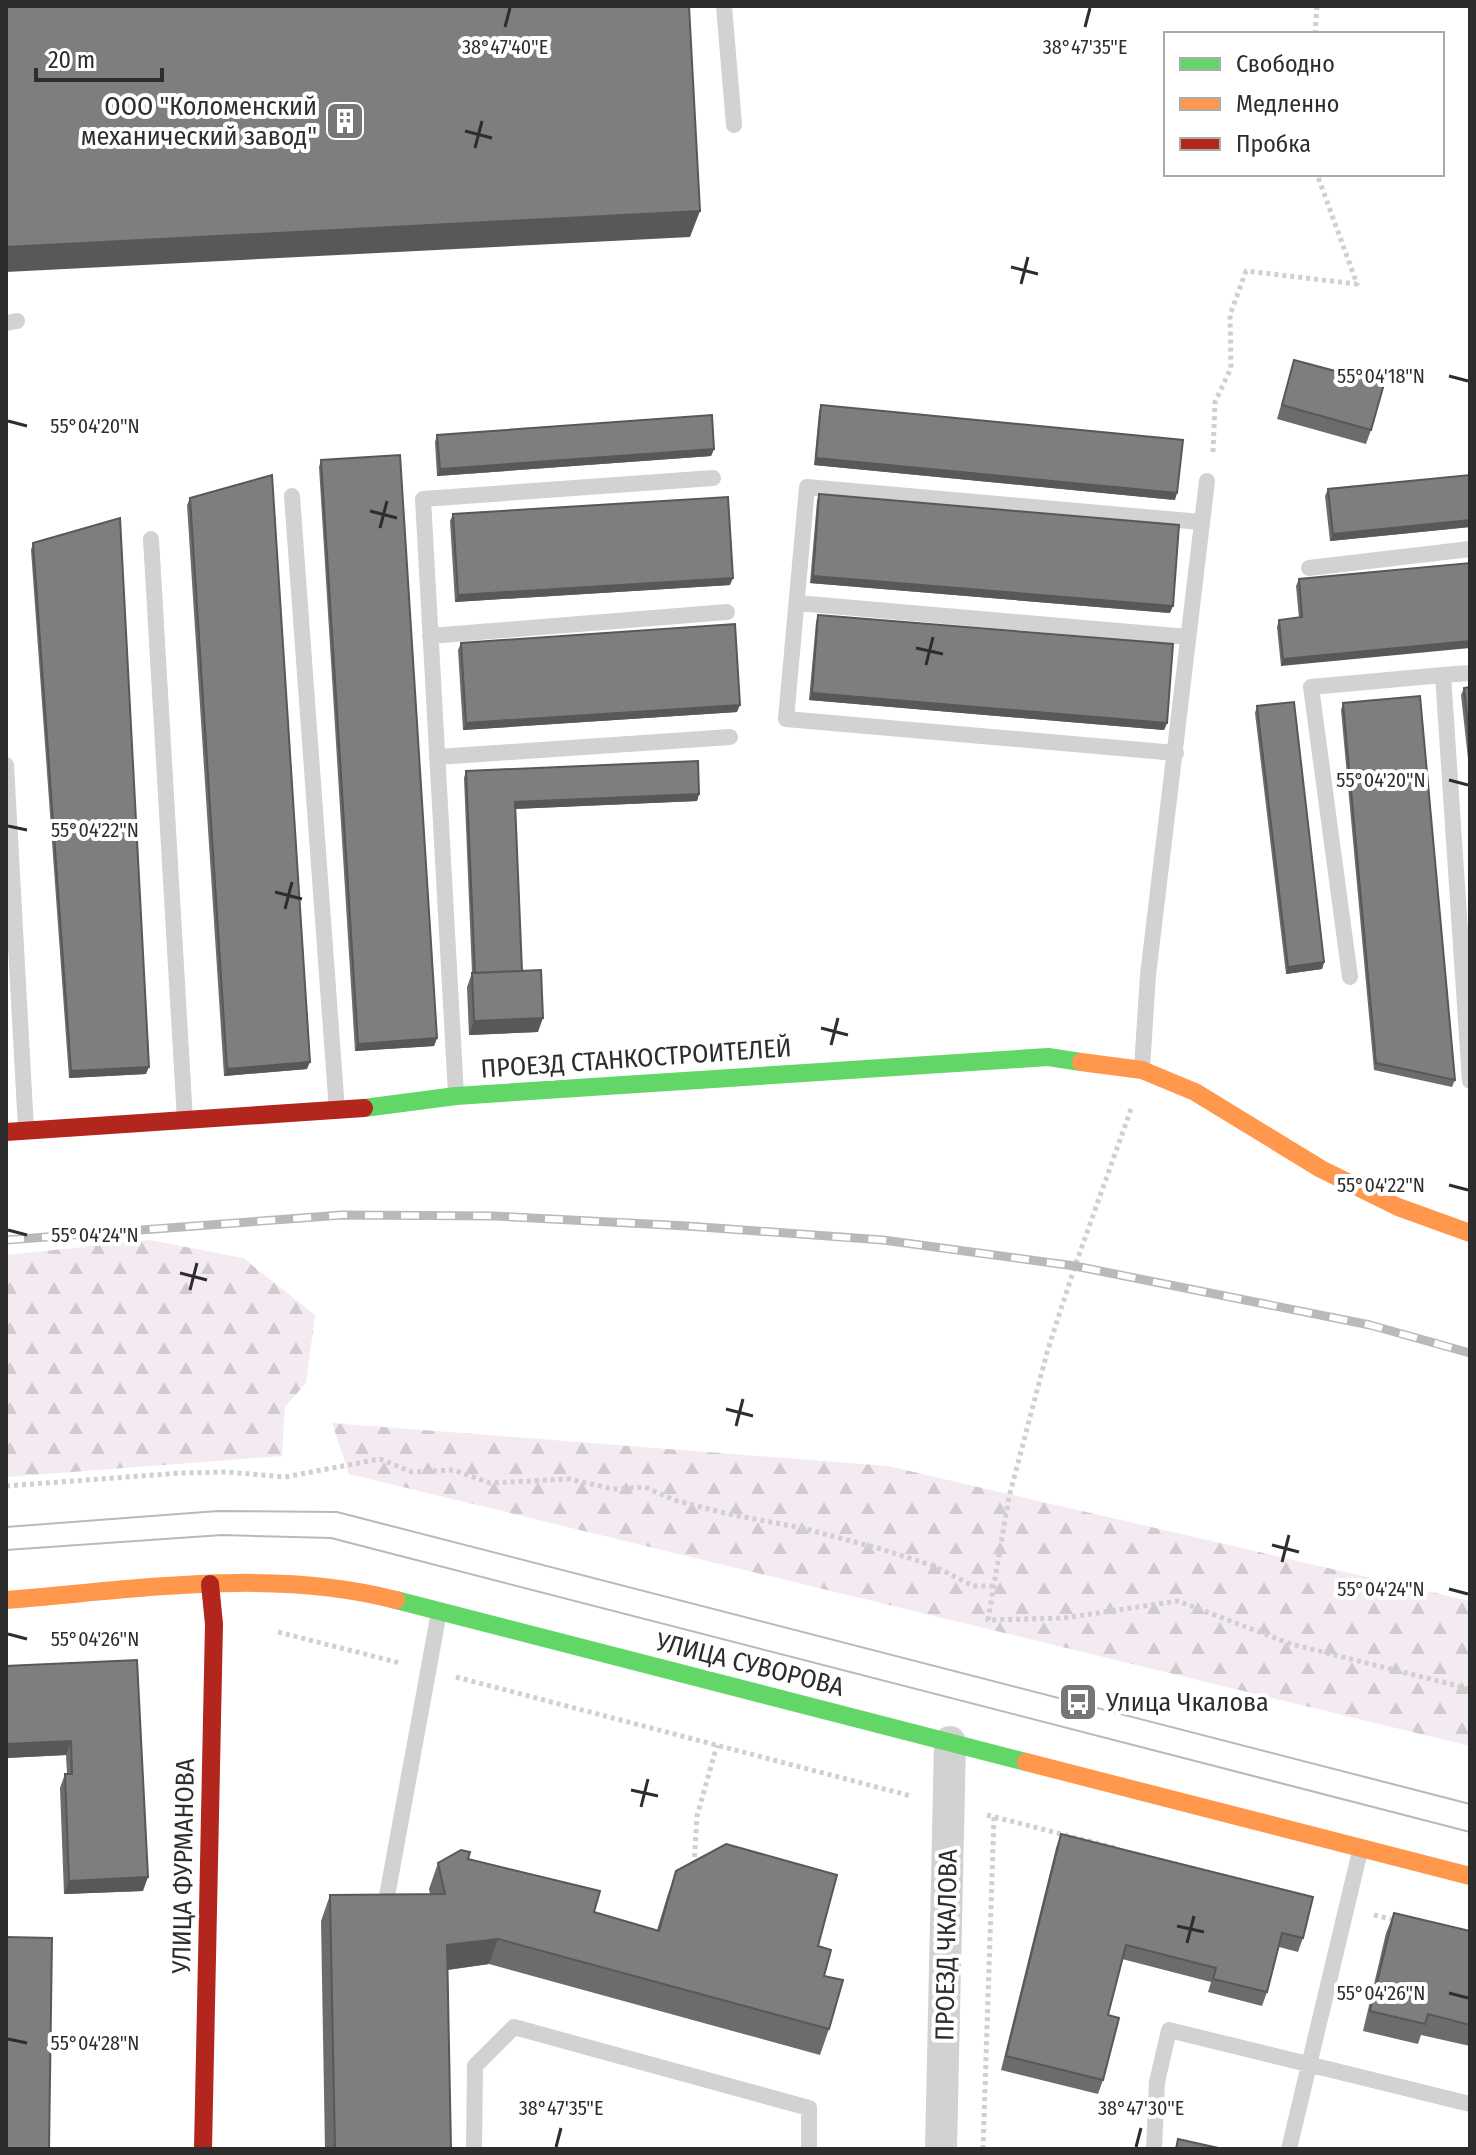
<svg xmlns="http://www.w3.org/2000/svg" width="1476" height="2155" viewBox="0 0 1476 2155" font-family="'Fira Sans Condensed',sans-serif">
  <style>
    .forest { fill: url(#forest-firs) }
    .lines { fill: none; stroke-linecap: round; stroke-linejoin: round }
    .path { stroke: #d0d0d0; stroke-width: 5; stroke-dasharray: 4 4; stroke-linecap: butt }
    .lane { stroke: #d2d2d2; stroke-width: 16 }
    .street { stroke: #d2d2d2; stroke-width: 32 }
    .fast { stroke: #63d668; stroke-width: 18 }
    .slow { stroke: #ff974d; stroke-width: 18 }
    .jam { stroke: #b3261e; stroke-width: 18 }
    .tram { stroke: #b9b9b9; stroke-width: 2 }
    .rail-casing { stroke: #b9b9b9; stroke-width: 9 }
    .rail { stroke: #fff; stroke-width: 6; stroke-dasharray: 18; stroke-linecap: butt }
    .wall { fill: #6c6c6c }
    .shaded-wall { fill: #585858 }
    .building { fill: #7e7e7e; stroke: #585858; stroke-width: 2 }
    .ticks { fill: none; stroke: #2d2d2d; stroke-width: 3 }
    .labels { text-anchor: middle; stroke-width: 8; stroke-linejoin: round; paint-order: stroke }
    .poi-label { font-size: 26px; fill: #2d2d2d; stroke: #fff; text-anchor: end }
    .street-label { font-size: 26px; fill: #2d2d2d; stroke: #fff }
    .ticks-label { font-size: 20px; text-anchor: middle; fill: #2d2d2d; stroke: #fff; stroke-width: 8; stroke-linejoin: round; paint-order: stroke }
  </style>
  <defs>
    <pattern id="forest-firs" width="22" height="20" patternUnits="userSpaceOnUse" patternTransform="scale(2)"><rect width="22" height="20" fill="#f3ebf1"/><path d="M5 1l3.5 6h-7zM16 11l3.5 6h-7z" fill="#d1cacf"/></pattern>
  </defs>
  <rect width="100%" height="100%" fill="#fff"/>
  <path class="forest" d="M150 1240 243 1258 315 1315 306 1383 285 1407 282 1456 6 1477V1255Z
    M332 1423 888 1466 1470 1601V1746L349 1474Z"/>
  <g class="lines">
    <path class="path" d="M1315 34 1317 6
      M1213 452 1215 402 1231 368 1230 315 1246 271 1357 284 1317 174
      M1131 1109 1075 1266 1048 1349 1009 1497 988 1620 1064 1618 1178 1601 1291 1644 1470 1689
      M6 1486 181 1473 227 1472 285 1477 380 1459 412 1472 454 1470 490 1483 569 1479 613 1489 645 1487 674 1500 724 1513 802 1528 881 1549 934 1566 973 1586H994
      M278 1632 400 1663
      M456 1677 911 1796
      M987 1815 1116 1848
      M694 1865 697 1816 717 1745
      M1374 1915 1395 1920
      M983 2149 994 1817"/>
    <path class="lane" d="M724 6 734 125
      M6 323 17 321
      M292 496 337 1111
      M151 539 185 1120
      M1309 568 1470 549
      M797 603 1188 637
      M430 636 727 612
      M1443 675 1470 673
      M1176 753 786 719 807 487 1201 522
      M437 757 730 737
      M6 765 26 1129
      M1350 977 1311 687 1443 675 1470 1081
      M1142 1068 1148 975 1207 481
      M456 1094 423 499 713 478
      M385 1907 439 1612
      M474 2149 475 2066 514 2027 809 2108V2149
      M1154 2149 1157 2082 1169 2030 1470 2104
      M1289 2149 1360 1851"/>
    <path class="street" d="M941 2149 950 1742"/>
    <path class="fast" d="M364 1108 456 1096 1048 1057 1081 1062
      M396 1600 1026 1762"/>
    <path class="slow" d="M1081 1062 1142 1070 1195 1092 1321 1169 1398 1207 1470 1233
      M6 1600C134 1590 271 1567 396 1600
      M1026 1762 1470 1876"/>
    <path class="jam" d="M6 1132 364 1108
      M203 2149 214 1624 210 1584"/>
    <path class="tram" d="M6 1527 218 1511 337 1512 1470 1804
      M6 1550 222 1535 331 1538 1470 1832"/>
    <defs>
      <path id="rail" d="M6 1240 342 1215 494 1216 687 1226 883 1240 1075 1266 1370 1325 1470 1353"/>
    </defs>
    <use href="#rail" class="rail-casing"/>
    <use href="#rail" class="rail"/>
  </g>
  <path class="wall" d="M1294 360 1371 430 1366 444 1277 419Z
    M821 405 1175 500 814 465 819 412Z
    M437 435 714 449 711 456 437 476 435 442Z
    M321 460 437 1038 434 1046 355 1051 319 467Z
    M1470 475V527L1330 541 1325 496 1328 489Z
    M819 494 1170 613 810 583 817 501Z
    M190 498 307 1069 224 1076 187 505Z
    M453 514 730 585 455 602 450 521Z
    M33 543 146 1074 69 1078 31 550Z
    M1470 563 1281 666 1277 627 1279 620 1299 618 1296 586 1299 579Z
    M818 615 1167 723 1164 730 809 700 816 622Z
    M461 643 737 712 463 730 458 650Z
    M1470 687V777L1461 695 1464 688Z
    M1343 703 1455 1080 1452 1087 1374 1070 1341 710Z
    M1257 706 1324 962 1322 969 1286 974 1255 713Z
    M466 771 699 794 697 801 515 809 522 971 538 1032 469 1035 467 987 472 973 464 778Z
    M137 1660 143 1891 64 1894 60 1788 65 1774H67L66 1755 6 1758Z
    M1061 1834 1303 1938 1298 1952 1279 1947 1267 1992 1262 2006 1208 1992 1211 1982 1122 1959 1108 2015 1103 2080 1098 2094 1001 2070 1056 1848Z
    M468 1859 594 1912 657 1930 667 1897 676 1871 818 1946 824 1976 829 2029 820 2055 489 1964 448 1970 451 2149H325L321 1921 330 1895 430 1894 429 1889 438 1863Z
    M1394 1913 1470 1931V2046L1421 2035 1418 2044 1363 2031 1386 1933Z"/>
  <path class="shaded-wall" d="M700 211 690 237 6 272V247Z
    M714 449 711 456 437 476 440 469Z
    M816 458 1177 493 1175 500 814 465Z
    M1470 520V527L1330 541 1333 534Z
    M813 576 1173 606 1170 613 810 583Z
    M733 578 730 585 455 602 458 595Z
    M1470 641V648L1281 666 1283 659Z
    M812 693 1167 723 1164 730 809 700Z
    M740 705 737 712 463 730 466 723Z
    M699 794 697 801 512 809 515 802Z
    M1324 962 1322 969 1286 974 1288 967Z
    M543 1018 538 1032 469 1035 474 1021Z
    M437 1038 434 1046 355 1051 358 1044Z
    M310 1062 307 1069 224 1076 227 1069Z
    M149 1067 146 1074 69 1078 71 1071Z
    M71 1741 66 1755 6 1758V1744Z
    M148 1877 143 1891 64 1894 69 1881Z
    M498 1939 489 1964 438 1971 447 1945Z"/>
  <path class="building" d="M6 6H689L700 211 6 247Z
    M1294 360 1384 384 1371 430 1282 405Z
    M821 405 1183 440 1177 493 816 458Z
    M712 415 714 449 440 469 437 435Z
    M400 455 437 1038 358 1044 321 460Z
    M272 475 310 1062 227 1069 190 498Z
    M1470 475V520L1333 534 1328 489Z
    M819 494 1179 525 1173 606 813 576Z
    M728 497 733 578 458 595 453 514Z
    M120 518 149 1067 71 1071 33 543Z
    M1470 563V641L1283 659 1279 620 1302 617 1299 579Z
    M818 615 1173 644 1167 723 812 693Z
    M735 624 740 705 466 723 461 643Z
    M1470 687V746L1464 688Z
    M1420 696 1455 1080 1376 1063 1343 703Z
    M1294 702 1324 962 1288 967 1257 706Z
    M698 761 699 794 515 802 522 971 475 973 466 771Z
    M541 970 543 1018 474 1021 472 973Z
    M137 1660 148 1877 69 1881 65 1774H72L71 1741 6 1744V1666Z
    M1061 1834 1313 1897 1303 1938 1282 1933 1267 1992 1213 1979 1216 1968 1126 1945 1108 2015 1119 2018 1103 2080 1006 2056Z
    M726 1844 837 1875 818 1946 831 1950 824 1976 843 1980 829 2029 498 1939 447 1945 451 2149H335L330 1895 445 1894 438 1863 461 1850 470 1852 468 1859 600 1891 594 1912 659 1931 676 1871Z
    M1394 1913 1470 1931V2025L1428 2014 1425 2024 1370 2011Z
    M6 1937 52 1938 49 2149H6Z
    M1178 2139 1223 2149H1176Z"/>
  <path class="ticks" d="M505 27 510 8M1085 27 1090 8M465 131 492 138M475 148 482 121M1011 267 1038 274M1021 284 1028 257M1449 376 1468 381M8 421 27 426M370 511 397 518M380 528 387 501M916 648 943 654M926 665 933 637M1449 780 1468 785M8 826 27 830M275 892 302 899M285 909 292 882M821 1028 848 1035M831 1045 838 1018M1449 1185 1468 1190M8 1230 27 1235M180 1273 207 1280M190 1290 197 1263M726 1409 753 1416M736 1426 743 1399M1272 1545 1299 1552M1282 1562 1289 1535M1449 1589 1468 1594M8 1634 27 1639M631 1790 658 1796M641 1807 648 1779M1177 1926 1204 1932M1187 1943 1194 1916M1449 1993 1468 1998M8 2039 27 2043M556 2147 561 2128M1136 2147 1141 2128"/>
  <defs>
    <symbol id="building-square" viewBox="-11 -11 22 22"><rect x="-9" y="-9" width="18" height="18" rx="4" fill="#767676" stroke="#fff"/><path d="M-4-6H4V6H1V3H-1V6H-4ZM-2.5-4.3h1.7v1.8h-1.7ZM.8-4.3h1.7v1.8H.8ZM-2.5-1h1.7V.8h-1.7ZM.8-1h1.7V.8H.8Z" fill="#fff"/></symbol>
    <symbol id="bus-square" viewBox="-11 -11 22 22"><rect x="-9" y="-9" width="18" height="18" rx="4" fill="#767676" stroke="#fff"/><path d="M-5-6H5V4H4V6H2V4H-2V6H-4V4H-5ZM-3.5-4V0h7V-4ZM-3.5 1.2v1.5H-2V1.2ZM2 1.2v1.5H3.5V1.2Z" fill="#fff"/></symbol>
  </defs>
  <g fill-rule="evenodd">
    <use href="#building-square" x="323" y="99" width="44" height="44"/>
    <use href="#bus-square" x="1056" y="1680" width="44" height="44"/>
  </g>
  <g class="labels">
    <g class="poi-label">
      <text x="317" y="115">ООО "Коломенский<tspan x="317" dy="30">механический завод"</tspan></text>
      <text x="1106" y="1711" text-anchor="start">Улица Чкалова</text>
    </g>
    <g class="street-label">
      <text transform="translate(636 1058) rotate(-4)" y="9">ПРОЕЗД СТАНКОСТРОИТЕЛЕЙ</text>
      <text transform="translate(750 1664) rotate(14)" y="9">УЛИЦА СУВОРОВА</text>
      <text transform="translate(183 1866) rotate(-89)" y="9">УЛИЦА ФУРМАНОВА</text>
      <text transform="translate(946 1945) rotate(-89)" y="9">ПРОЕЗД ЧКАЛОВА</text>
    </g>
  </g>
  <g class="ticks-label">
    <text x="505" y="54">38°47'40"E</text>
    <text x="1085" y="54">38°47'35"E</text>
    <text x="1381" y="383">55°04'18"N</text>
    <text x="95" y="433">55°04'20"N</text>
    <text x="1381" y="787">55°04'20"N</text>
    <text x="95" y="837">55°04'22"N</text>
    <text x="1381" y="1192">55°04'22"N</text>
    <text x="95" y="1242">55°04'24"N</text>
    <text x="1381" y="1596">55°04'24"N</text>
    <text x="95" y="1646">55°04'26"N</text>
    <text x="1381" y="2000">55°04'26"N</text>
    <text x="95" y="2050">55°04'28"N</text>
    <text x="561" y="2115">38°47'35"E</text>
    <text x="1141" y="2115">38°47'30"E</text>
  </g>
  <rect width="1476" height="2155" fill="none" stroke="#2d2d2d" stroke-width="16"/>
  <rect x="1164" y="32" width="280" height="144" fill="#ffffff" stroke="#ababab" stroke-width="2"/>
  <rect x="1180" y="58" width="40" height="12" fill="#63d668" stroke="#ababab" stroke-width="2"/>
  <text x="1236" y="72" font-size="24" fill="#2d2d2d">Свободно</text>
  <rect x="1180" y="98" width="40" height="12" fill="#ff974d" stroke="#ababab" stroke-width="2"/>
  <text x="1236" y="112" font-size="24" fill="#2d2d2d">Медленно</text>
  <rect x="1180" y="138" width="40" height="12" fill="#b3261e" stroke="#ababab" stroke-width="2"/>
  <text x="1236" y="152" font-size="24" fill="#2d2d2d">Пробка</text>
  <path d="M36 68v12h126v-12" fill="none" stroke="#2d2d2d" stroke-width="4"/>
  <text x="48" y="68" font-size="24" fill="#2d2d2d" stroke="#ffffff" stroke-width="6" paint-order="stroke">20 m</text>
</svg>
